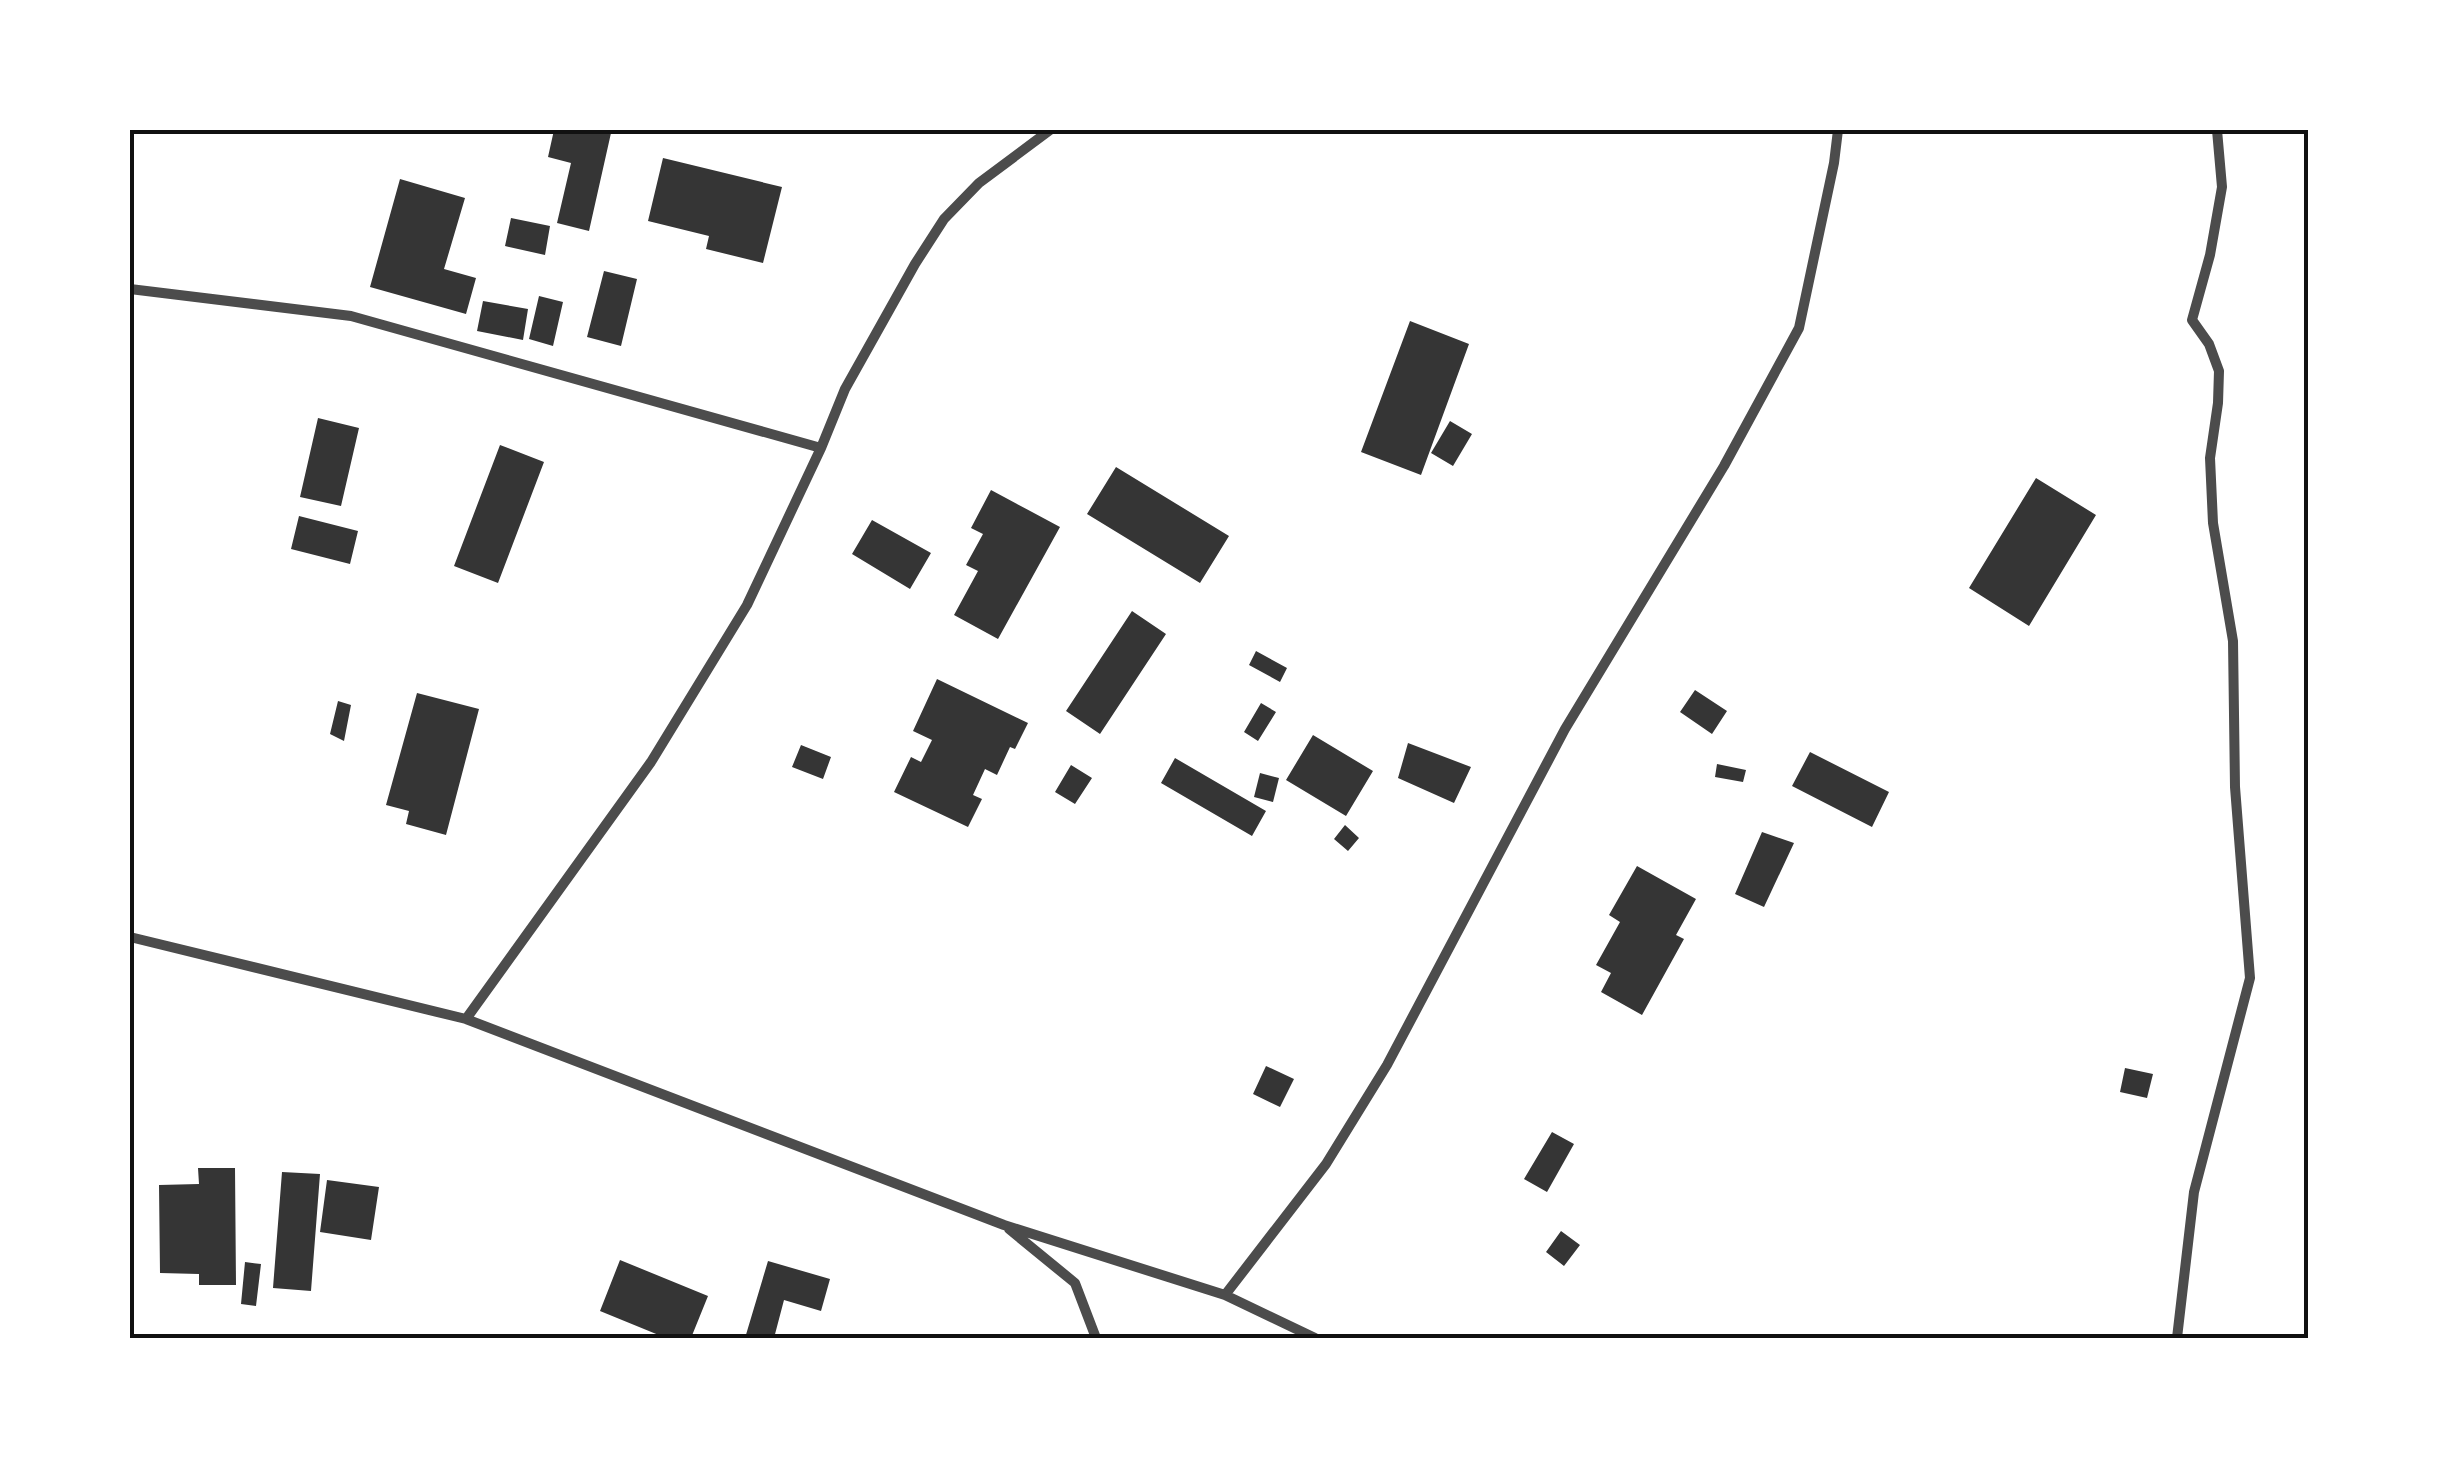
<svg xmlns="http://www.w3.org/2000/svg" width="2439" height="1468" viewBox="0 0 2439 1468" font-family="'Open Sans',sans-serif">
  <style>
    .building { fill: #353535 }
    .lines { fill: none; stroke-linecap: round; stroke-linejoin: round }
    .minor { stroke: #4c4c4c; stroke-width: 10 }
    .neatline { fill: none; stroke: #111; stroke-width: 4 }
  </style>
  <rect width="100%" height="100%" fill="#fff"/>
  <path class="building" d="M554 130H598L611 133 589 231 557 223 571 163 548 157Z
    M663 158 782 187 763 263 706 249 709 236 648 221Z
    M400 179 465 198 444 269 476 278 466 314 370 287Z
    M511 218 550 226 545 255 505 246Z
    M604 271 637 279 621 346 587 337Z
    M539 296 563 302 553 346 529 339Z
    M483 301 528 309 523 340 477 331Z
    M1410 321 1469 344 1421 475 1361 452Z
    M318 418 359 428 341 506 300 497Z
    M1450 421 1472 434 1453 466 1431 453Z
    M500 445 544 462 498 583 454 566Z
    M1116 467 1229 536 1200 583 1087 514Z
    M2036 478 2096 515 2029 626 1969 588Z
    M991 490 1060 527 998 639 954 615 978 571 966 565 983 534 971 528Z
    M299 516 358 531 350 564 291 549Z
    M872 520 931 553 910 589 852 554Z
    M1132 611 1166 634 1100 734 1066 711Z
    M1256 651 1287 668 1280 682 1249 665Z
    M937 679 1028 723 1015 749 1010 747 997 775 985 769 973 795 982 799 968 827 894 792 911 757 921 762 932 740 913 731Z
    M1695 690 1727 711 1712 734 1680 712Z
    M417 693 479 709 446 835 406 824 409 811 386 805Z
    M338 701 351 705 344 741 330 734Z
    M1261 703 1276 712 1258 741 1244 732Z
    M1313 735 1373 771 1346 816 1286 780Z
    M1408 743 1471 767 1454 803 1398 778Z
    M801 745 831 757 823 779 792 767Z
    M1810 752 1889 792 1872 827 1792 786Z
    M1175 758 1266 811 1252 836 1161 783Z
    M1717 764 1746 770 1743 782 1715 777Z
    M1071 765 1092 778 1075 804 1055 792Z
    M1260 773 1279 778 1273 802 1254 797Z
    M1345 825 1359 838 1348 851 1334 839Z
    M1762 832 1794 843 1764 907 1735 894Z
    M1637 866 1696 899 1676 935 1684 939 1642 1015 1601 992 1611 973 1596 965 1620 922 1609 915Z
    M1266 1066 1294 1079 1280 1107 1253 1094Z
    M2125 1068 2153 1074 2147 1098 2120 1092Z
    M1552 1132 1574 1144 1547 1192 1524 1179Z
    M198 1168H235L236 1285H199V1274L160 1273 159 1185 199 1184Z
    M282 1172 320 1174 311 1291 273 1288Z
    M327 1180 379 1187 371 1240 320 1232Z
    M1561 1231 1580 1245 1564 1266 1546 1252Z
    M620 1260 708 1296 691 1338H666L600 1311Z
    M768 1261 830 1279 821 1311 784 1300 774 1338H745Z
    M245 1262 261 1264 256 1306 241 1304Z"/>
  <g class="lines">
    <path class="minor" d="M130 289 351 316 821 448
      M130 937 466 1019 1004 1225 1225 1295 1315 1338
      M466 1019 651 762 747 605 821 448 845 389 915 264 944 219 979 183 1050 130
      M1009 1229 1075 1283 1096 1338
      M1225 1295 1326 1164 1387 1065 1565 729 1724 466 1799 328 1834 163 1838 130
      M2177 1338 2194 1192 2250 978 2235 787 2233 641 2213 523 2210 458 2218 403 2219 371 2209 344 2192 320 2210 255 2222 187 2217 130"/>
  </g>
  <rect width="2439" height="1468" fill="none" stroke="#ffffff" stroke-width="265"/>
  <rect x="132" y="132" width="2174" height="1204" class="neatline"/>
</svg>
